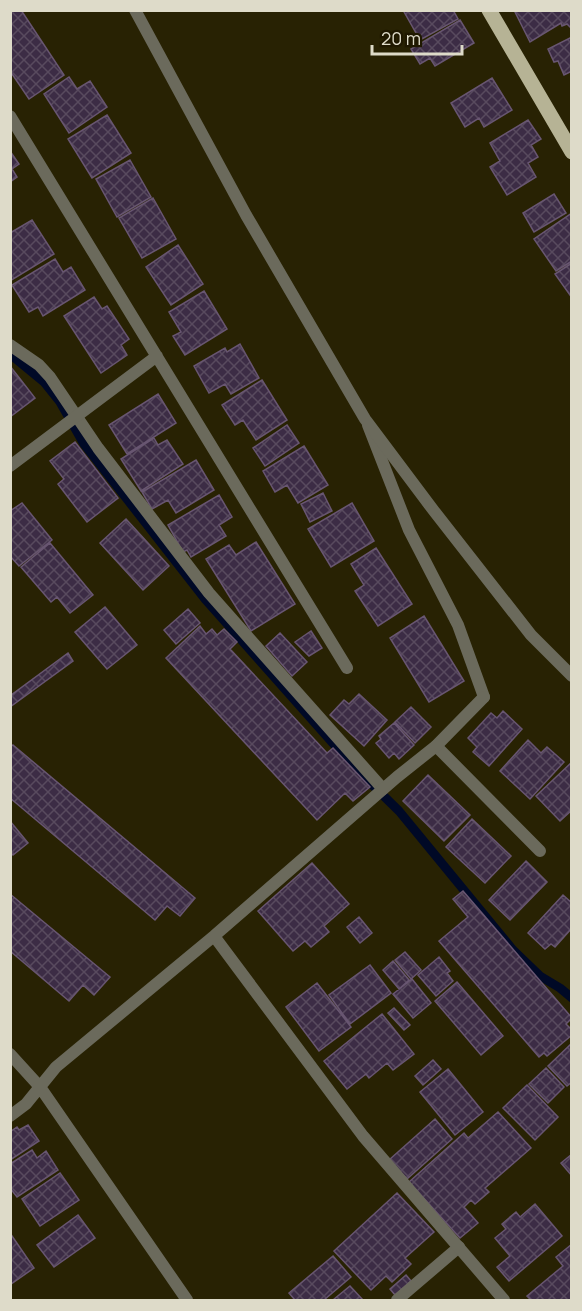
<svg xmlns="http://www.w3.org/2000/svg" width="582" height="1311" viewBox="0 0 582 1311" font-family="Manrope,sans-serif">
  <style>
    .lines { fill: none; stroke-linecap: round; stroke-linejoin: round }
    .stream { stroke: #000926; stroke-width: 9 }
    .building { fill: url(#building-cross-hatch); stroke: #685671; stroke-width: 1.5 }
    .lane { stroke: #6b6a5c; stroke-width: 12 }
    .street { stroke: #6b6a5c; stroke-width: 12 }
    .primary { stroke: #b6b395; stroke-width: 15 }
  </style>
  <defs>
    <pattern id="building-cross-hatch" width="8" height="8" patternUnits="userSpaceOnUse" patternTransform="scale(1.5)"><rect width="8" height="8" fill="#3c2c45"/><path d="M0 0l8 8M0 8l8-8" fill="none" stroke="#584a5e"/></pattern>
  </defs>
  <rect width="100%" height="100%" fill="#282203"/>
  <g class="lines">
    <path class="stream" d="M10 354 44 382 60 402 84 444 205 599 354 767 399 811 513 950 540 976 560 988 572 998"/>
  </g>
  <path class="building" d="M10 10H21L64 75 29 99 10 71Z
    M403 10H453L458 19 420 40Z
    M514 10H572V29L567 24 562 26 561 23 530 42Z
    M460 20 474 43 435 66 430 58 420 64 411 49Z
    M572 37V71L564 75 558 61 554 62 548 49Z
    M69 77 77 89 90 81 107 107 69 133 44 94Z
    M492 78 512 110 484 127 479 118 465 127 451 103Z
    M107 115 131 153 92 178 68 139Z
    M528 120 541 139 531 145 538 157 528 163 536 177 507 195 490 167 500 161 490 143Z
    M10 151 19 164 12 169 17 177 10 182Z
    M130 160 151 197 117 217 96 179Z
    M554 194 566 213 534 232 523 213Z
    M153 198 176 239 142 258 119 218Z
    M572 213V261L556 271 534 239Z
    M32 220 54 254 10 281V233Z
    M178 245 203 284 171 305 146 267Z
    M55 259 63 272 71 267 85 290 43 316 38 307 29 312 12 285Z
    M572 263V298L555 274Z
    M204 291 227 329 185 355 173 336 181 332 169 312Z
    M94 297 102 309 107 306 129 339 121 345 127 355 101 373 64 316Z
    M240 344 259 378 231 394 225 384 209 393 194 366 225 348 227 352Z
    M10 366 35 398 10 417Z
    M262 380 287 420 256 440 243 420 235 425 222 405Z
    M158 394 176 423 127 454 109 425Z
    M287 425 299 443 265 466 253 448Z
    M154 438 158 445 167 440 183 464 141 491 121 459Z
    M75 442 118 498 87 522 58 484 64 479 50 461Z
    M304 446 328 485 298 503 287 485 275 492 263 471Z
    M196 460 214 490 176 513 168 500 152 509 142 492Z
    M323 493 332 511 310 522 301 504Z
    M219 495 232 517 219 525 226 536 191 557 187 550 183 552 168 525Z
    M22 503 52 540 19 566 10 556V511Z
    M352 503 374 541 331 567 308 529Z
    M126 519 169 566 143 590 100 543Z
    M256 542 295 604 251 631 206 559 229 545 236 555Z
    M50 543 93 595 70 613 57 597 51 602 21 567Z
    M376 548 412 604 378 626 355 591 364 585 351 564Z
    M105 607 137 645 107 669 75 632Z
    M188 609 200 623 176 644 164 630Z
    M424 616 464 681 429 702 390 638Z
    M200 626 206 634 212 629 217 635 224 629 237 642 230 649 327 753 333 748 370 787 353 801 345 793 317 820 166 658Z
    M311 631 322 648 309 656 295 642Z
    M280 633 307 662 292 676 266 646Z
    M68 653 73 661 10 707V696Z
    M359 694 387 720 364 746 330 715 344 700 349 704Z
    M411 707 431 727 415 743 395 722Z
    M503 711 522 729 489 766 473 752 477 747 468 738 491 713 497 718Z
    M394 723 414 745 399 759 394 753 389 758 376 743 381 739 379 736Z
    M528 740 541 753 547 747 564 762 530 799 500 771Z
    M13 745 195 898 180 916 167 906 155 920 10 798V747Z
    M572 762V810L560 821 536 796Z
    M428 775 470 815 444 841 403 801Z
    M472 819 511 856 485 883 446 847Z
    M10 821 28 843 13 855 10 852Z
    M526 861 547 882 510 920 489 900Z
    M312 863 349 904 324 926 329 932 311 947 305 941 293 951 258 911Z
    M463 891 572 1018 566 1024 572 1030V1035L547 1056 544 1053 539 1057 439 941 468 917 453 899Z
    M10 894 110 977 94 995 83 985 69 1001 10 951Z
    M563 895 572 903V928L555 947 551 944 545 949 528 933Z
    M359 917 372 933 360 943 347 927Z
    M405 952 421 970 411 979 395 960Z
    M439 957 450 971 447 973 453 981 436 996 418 975Z
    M393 961 409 980 399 989 383 970Z
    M370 965 391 993 350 1024 329 995Z
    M412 979 431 1003 413 1018 393 994Z
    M457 982 503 1036 481 1055 435 1001Z
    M317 983 351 1027 319 1051 286 1007Z
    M394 1008 410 1025 404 1030 388 1013Z
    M382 1014 414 1054 393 1070 387 1063 369 1078 366 1074 347 1089 324 1061Z
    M572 1043V1082L567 1086 548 1066Z
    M433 1060 441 1069 423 1085 415 1076Z
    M546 1068 564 1087 548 1103 529 1084Z
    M448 1069 483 1112 455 1135 420 1092Z
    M527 1085 558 1117 535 1140 503 1108Z
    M498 1112 531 1148 485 1188 489 1192 475 1204 471 1200 464 1207 478 1223 460 1238 409 1182 464 1133 468 1138Z
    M435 1119 452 1139 407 1179 389 1160Z
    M28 1125 39 1141 10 1160V1132L17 1127 19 1130Z
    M32 1150 37 1158 46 1151 58 1170 17 1197 10 1188V1164Z
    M572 1154V1176L561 1163Z
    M60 1173 79 1200 40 1226 22 1199Z
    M397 1193 434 1232 405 1258 411 1264 392 1282 386 1276 371 1290 334 1251Z
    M535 1204 562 1236 509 1281 497 1267 510 1256 495 1238 506 1229 502 1224 516 1212 520 1217Z
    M78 1215 95 1238 54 1267 37 1245Z
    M12 1236 34 1268 11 1284 10 1238Z
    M572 1244V1300H531L527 1296 563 1266 556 1257Z
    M333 1256 351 1277 324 1300H295L289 1293Z
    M406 1275 411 1281 395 1295 390 1289Z
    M350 1286 363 1300H333Z"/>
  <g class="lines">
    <path class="lane" d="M10 345 39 365 50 377 98 448 209 593 383 789
      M368 425 409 530 458 625 484 697
      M436 746 540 851
      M397 1300 459 1247"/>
    <path class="street" d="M135 10 246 215 365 419 434 511 531 635 572 676
      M10 116 347 668
      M10 466 157 356
      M214 936 363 1136 504 1300
      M10 1054 40 1087 187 1300
      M10 1116 26 1104 56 1067 214 936 397 777 436 746 484 697"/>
    <path class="primary" d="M489 10 572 152"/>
  </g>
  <rect width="582" height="1311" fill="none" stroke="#dedbc9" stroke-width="24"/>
  <path d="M372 45v9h90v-9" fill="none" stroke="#dedbc9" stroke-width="3"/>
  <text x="381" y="45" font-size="18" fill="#dedbc9" stroke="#1f1800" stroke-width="4.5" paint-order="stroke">20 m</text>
</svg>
